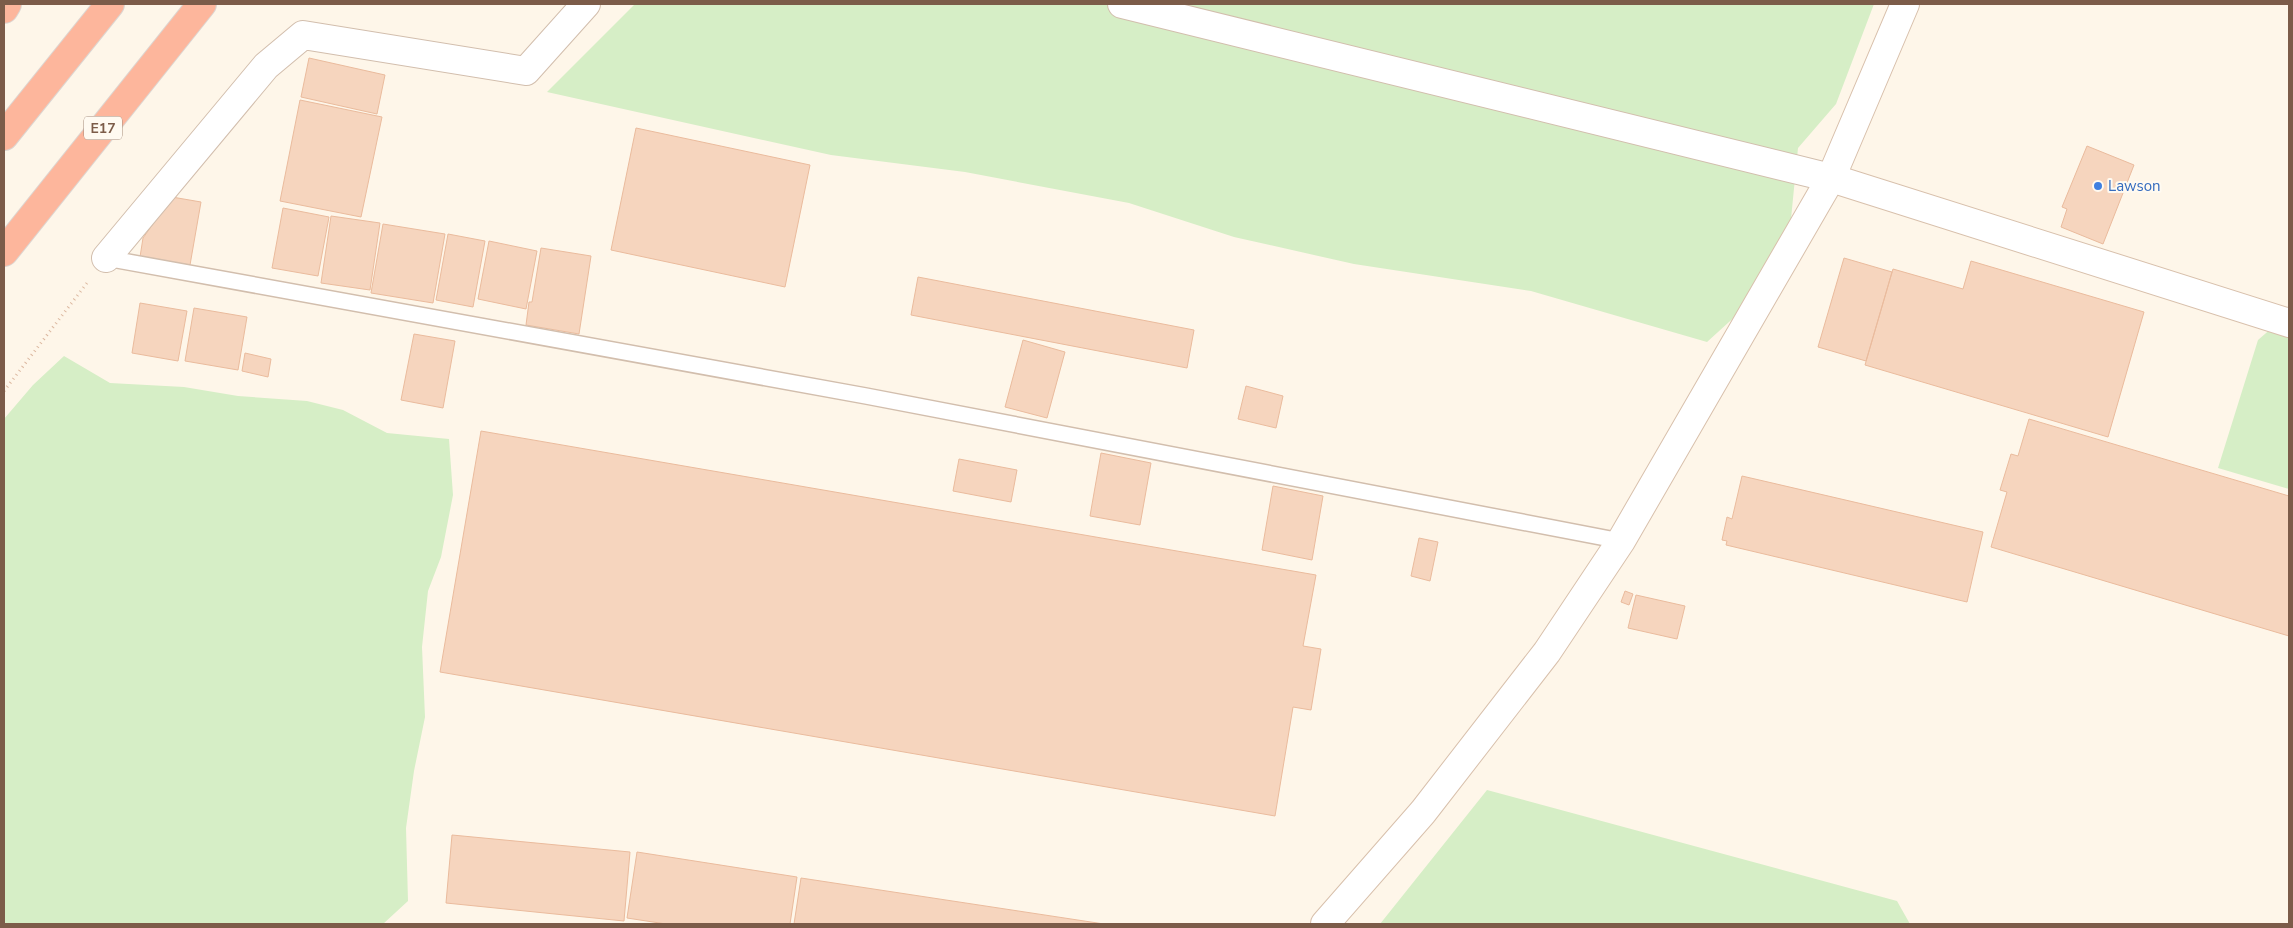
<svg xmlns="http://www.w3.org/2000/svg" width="2293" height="928" viewBox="0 0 2293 928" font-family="'Nunito Sans',sans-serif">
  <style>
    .green { fill: #d6eec6 }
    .building { fill: #f6d5be; stroke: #eabb9d }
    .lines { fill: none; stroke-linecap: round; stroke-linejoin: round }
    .lane-casing { stroke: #d2bead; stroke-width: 18 }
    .street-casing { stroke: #d2bead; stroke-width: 30 }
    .secondary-casing { stroke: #d8c0ac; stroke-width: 30 }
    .highway-casing { stroke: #ddd5d0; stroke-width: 30 }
    .path { stroke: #dcb8a0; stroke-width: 3; stroke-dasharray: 1 4; stroke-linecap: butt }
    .lane { stroke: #fff; stroke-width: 15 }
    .street { stroke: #fff; stroke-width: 28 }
    .secondary { stroke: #fff; stroke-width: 28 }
    .highway { stroke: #fdb69c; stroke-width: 28 }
    .shop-dot { fill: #3f7fe0; stroke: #fffaf1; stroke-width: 2 }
    .labels { text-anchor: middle; stroke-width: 4; stroke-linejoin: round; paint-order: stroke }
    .shield { fill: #fffaf1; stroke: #a38b7b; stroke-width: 1 }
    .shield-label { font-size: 14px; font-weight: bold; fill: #7c5c49 }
    .shop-label { font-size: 15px; fill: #366cbe; stroke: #fffaf1; text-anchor: start }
  </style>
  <rect width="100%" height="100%" fill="#fef6e9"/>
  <path class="green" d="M635 4H1874L1836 104 1798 148 1790 229 1740 312 1707 342 1531 291 1354 264 1234 237 1129 203 965 172 831 155 547 92Z
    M2273 327 2289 333V489L2218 468 2258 340Z
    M64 356 110 383 184 387 238 396 307 401 343 410 387 433 449 439 453 495 441 557 428 591 422 647 425 717 414 771 406 828 408 901 383 924H4V419L33 385Z
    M1487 790 1897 901 1910 924H1380Z"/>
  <path class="building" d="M309 58 385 75 377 114 301 97Z
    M300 100 382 117 361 217 280 201Z
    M636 128 810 165 785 287 611 250Z
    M2087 146 2134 165 2103 244 2061 227 2067 209 2062 207Z
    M172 197 201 202 190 265 140 257 143 238Z
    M283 208 329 217 318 276 272 268Z
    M331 216 380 223 370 290 321 283Z
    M383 224 445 234 433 303 371 293Z
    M448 234 485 241 473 307 436 300Z
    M489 241 537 251 526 309 478 299Z
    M541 248 591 256 579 334 526 325 529 302H532Z
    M1844 258 1892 272 1866 361 1818 347Z
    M1971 261 2144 312 2108 437 1865 365 1893 269 1963 289Z
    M918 277 1194 330 1187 368 911 315Z
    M140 303 187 311 178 361 132 353Z
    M194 308 247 317 238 370 185 361Z
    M414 334 455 341 443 408 401 400Z
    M1023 340 1065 352 1047 418 1005 407Z
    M245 353 271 359 268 377 242 371Z
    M1246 386 1283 396 1276 428 1238 419Z
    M2029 419 2289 496V636L1991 547 2007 492 2000 490 2011 454 2018 456Z
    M481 431 1316 575 1303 646 1321 649 1311 710 1293 707 1275 816 440 672Z
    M1101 453 1151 463 1140 525 1090 516Z
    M959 459 1017 470 1011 502 953 491Z
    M1742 476 1983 532 1967 602 1726 545 1727 541 1722 540 1727 517 1732 519Z
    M1273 486 1323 496 1312 560 1262 550Z
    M1419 538 1438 542 1430 581 1411 576Z
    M1625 591 1633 594 1629 605 1621 602Z
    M1636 595 1685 606 1677 639 1628 628Z
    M452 835 630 852 624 921 446 903Z
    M637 852 797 877 790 924H666L627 918Z
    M801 878 1104 924H794Z"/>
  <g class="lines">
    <defs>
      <path id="lane" d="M106 258 866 396 1621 541"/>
      <path id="street" d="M1122 4 1831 178
        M106 258 266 66 303 35 526 71 586 4"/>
      <path id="secondary" d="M1831 178 2289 323
        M1325 924 1423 812 1547 652 1621 541 1831 178 1905 4"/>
      <path id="highway" d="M4 9 7 4
        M4 136 110 4
        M4 252 202 4"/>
    </defs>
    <use href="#lane" class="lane-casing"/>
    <use href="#street" class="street-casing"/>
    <use href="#secondary" class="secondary-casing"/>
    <use href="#highway" class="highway-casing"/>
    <path class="path" d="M4 391 87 283"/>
    <use href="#lane" class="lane"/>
    <use href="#street" class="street"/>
    <use href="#secondary" class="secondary"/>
    <use href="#highway" class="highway"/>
  </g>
  <circle class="shop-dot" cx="2098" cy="186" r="5"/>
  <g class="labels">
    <rect class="shield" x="84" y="116.5" width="38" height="23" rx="4"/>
    <g class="shield-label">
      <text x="103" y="133">E17</text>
    </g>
    <g class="shop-label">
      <text x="2108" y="191">Lawson</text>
    </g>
  </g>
  <rect width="2293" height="928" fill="none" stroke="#7c5c49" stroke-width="10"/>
</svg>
